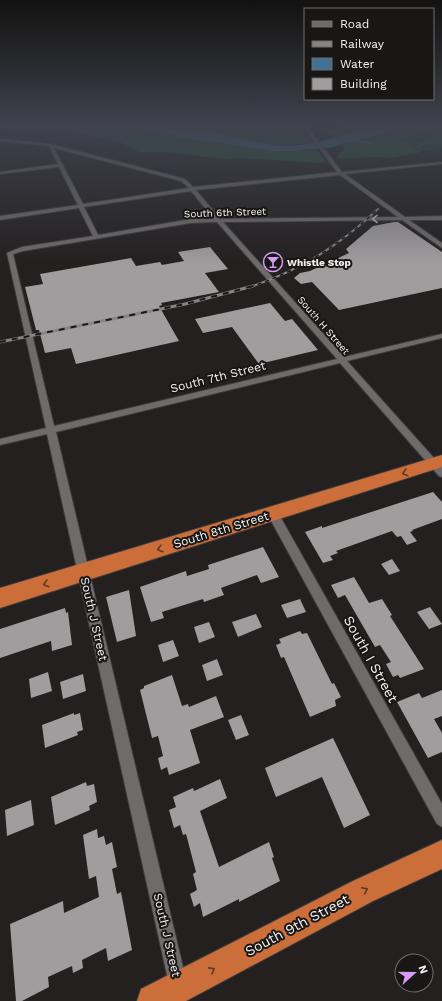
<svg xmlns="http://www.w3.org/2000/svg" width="442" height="1001" viewBox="0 0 442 1001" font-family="'Work Sans',sans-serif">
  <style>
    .green { fill: #134526 }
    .forest { fill: #225434 }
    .water { fill: #427194 }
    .building { fill: #a09d9f }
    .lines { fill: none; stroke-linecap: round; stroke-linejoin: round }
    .street-casing { stroke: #3f3d3c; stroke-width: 2 }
    .highway-casing { stroke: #3f3d3c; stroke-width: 2 }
    .street { fill: #6e6b6a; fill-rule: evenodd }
    .highway { fill: #cc6e39; fill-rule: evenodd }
    .rail-far1-casing { stroke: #878584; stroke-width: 2 }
    .rail-casing { stroke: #878584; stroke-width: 3 }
    .rail-far1 { stroke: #191715; stroke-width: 1.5; stroke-dasharray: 4; stroke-linecap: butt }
    .rail { stroke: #191715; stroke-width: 2; stroke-dasharray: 6; stroke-linecap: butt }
    .oneway { stroke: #bebcbb }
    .oneway2 { stroke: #613a23 }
    .labels { text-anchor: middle; stroke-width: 4; stroke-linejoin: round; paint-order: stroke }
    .far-street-label { font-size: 10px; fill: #f4f2f1; stroke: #191715 }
    .far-poi-label { font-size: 10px; font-weight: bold; fill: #f4f2f1; stroke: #191715; text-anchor: start }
    .street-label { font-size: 12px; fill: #f4f2f1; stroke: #191715 }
    .near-street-label { font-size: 14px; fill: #f4f2f1; stroke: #191715 }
  </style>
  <rect width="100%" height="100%" fill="#23201f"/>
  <path class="green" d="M442 125V131L420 141V147L430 143 442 144V148L437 154 434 150H423L418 153V151L404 141 400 140Z"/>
  <path class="forest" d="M0 125H108L159 132 166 136 169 134 180 135 211 142 272 151 317 149 326 162 317 163 243 158 224 159 167 152H139L120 142 67 131 0 128Z
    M154 125H300L312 142 293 145 276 146 201 131 193 128Z
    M343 125H378L358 129 360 130H355L356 131 354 132C345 135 333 139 326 131L341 129Z
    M409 125H442L400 140 407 141 418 151V153L389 158 373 157 339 159 338 155 344 149 342 145 353 141 373 145H375L356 140 378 135Z
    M442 131V144C434 143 428 143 421 146L422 149 420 150 416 147 417 143Z"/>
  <path class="water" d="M108 125H166L192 128 272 145C299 149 329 139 354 132L356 131 355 130H360L359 128 378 125H409L378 135 356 140 373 143 374 145 353 141 333 147 290 151H272L179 137V135L169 134 166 136 159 132Z"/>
  <path class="building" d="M394 222H398L442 252V288L339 310 312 282 301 284 294 278 300 273 310 271 349 253 346 249 373 226Z
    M210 247 228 269 205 273 219 292 161 303 162 305 159 306 179 341 76 364 71 348 45 353 39 330H36L25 287 43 284 40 274 131 258 136 266 160 262 162 265 184 261 178 252Z
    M270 303 285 321 292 319 318 350 259 364 232 327 203 333 195 319Z
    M433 492 442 502V519L412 530 413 531 410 532 417 541 407 545 401 536 397 537 392 531 336 551 338 553 330 556 333 560 323 563 305 532 322 526V528Z
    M263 547 279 577 261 583 257 575 221 588 224 595 204 602 203 599 162 612 164 618 151 622 140 587 186 571 187 576 209 569 208 565Z
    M392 559 400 571 389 575 381 564Z
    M354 577 369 603 382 599 392 615 390 616 424 669 400 678 398 675 393 677 386 664 391 662 380 645 375 647 345 595 338 598 331 585Z
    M129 590 136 636 117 642 106 597Z
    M300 599 306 612 287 618 281 605Z
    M430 607 442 624 429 629 417 612Z
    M65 608 66 613 68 612 72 645 52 651 51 641 0 658V629Z
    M256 614 262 627 238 637 232 622Z
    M209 622 215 637 199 643 194 627Z
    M300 631 302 634 307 633 332 684 334 683 341 697 335 700 336 706 310 717 284 657 281 658 276 645 281 643 279 639Z
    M173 640 179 656 163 662 158 645Z
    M217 659 223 675 207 681 202 665Z
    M48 672 52 691 31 698 29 679Z
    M83 674 86 691 63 699 60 682Z
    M172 675 182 706 188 704 189 707 216 696 224 717 190 730 200 763 169 775 167 767 161 770 158 758 163 756 158 736 152 738 140 690 144 688V686Z
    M442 690V716L434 719 442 733V752L428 758 397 702 419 693 422 698Z
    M74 713V715L80 713 83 730 77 732 78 735 45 748 42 725Z
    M241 715 249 735 236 740 228 720Z
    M333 738 370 815 344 828 322 777 276 797 265 768Z
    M220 779 227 798 200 811 219 867 269 842 274 857 272 858 280 881 239 902V899L203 917 200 903 194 907 190 894 197 890 193 874 196 872 186 834 183 835 180 825 174 828 169 810 176 807 173 797 193 788 194 791Z
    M86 782 87 786 94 784 97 802 89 806 90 810 55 825 51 797Z
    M31 800 34 825 7 836 5 810Z
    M97 829 98 838 104 836 106 845 112 842 117 867 112 869 117 894 121 892 132 950 108 961 106 948 82 960 83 968 73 973 72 966 48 977 49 987 22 1001H16L10 924 63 901 64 913 99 897 96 876 89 879 83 835Z"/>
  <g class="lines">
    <defs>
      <path id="street" d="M302 125H306L342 172 442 162V164L345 174 405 217 442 216V220H409L442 243V248L402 220 223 222 344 357 442 334V338L347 361 442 467V477L439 476 340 363 56 432 187 984 184 990 178 993 172 990 169 984 47 434 0 445V439L46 428 7 253 22 247 93 236 79 208 0 220V216L78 205 59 167 0 174V172L58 164 49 146 0 141V139L51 144 185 179 193 187 337 172ZM54 148 181 181 189 188 83 204ZM340 175 398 217 220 219 196 190ZM191 191 214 219H191L98 235 84 207ZM217 222 337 359 54 426 13 254 23 251 191 223Z
        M273 510 277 511 442 804V827L437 824 269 517 268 514 269 511Z"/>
      <path id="highway" d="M442 455V467L0 608V588Z
        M442 840V869L373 901 186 1001H137L141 989 353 881Z"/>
    </defs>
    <use href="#street" class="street-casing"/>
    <use href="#highway" class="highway-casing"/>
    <use href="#street" class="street"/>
    <use href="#highway" class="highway"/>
    <defs>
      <path id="rail-far1" d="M250 287C301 270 340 245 378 209"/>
      <path id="rail" d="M0 342 185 304 253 286"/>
    </defs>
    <use href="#rail-far1" class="rail-far1-casing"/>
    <use href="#rail" class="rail-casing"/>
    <use href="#rail-far1" class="rail-far1"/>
    <use href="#rail" class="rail"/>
  </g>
  <defs><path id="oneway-chevron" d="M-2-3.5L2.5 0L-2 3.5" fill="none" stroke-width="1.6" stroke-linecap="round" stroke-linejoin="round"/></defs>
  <use class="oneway" href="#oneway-chevron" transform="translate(375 219) rotate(179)"/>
  <g class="oneway2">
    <use href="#oneway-chevron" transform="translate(405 473) rotate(163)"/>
    <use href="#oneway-chevron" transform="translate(160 549) rotate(163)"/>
    <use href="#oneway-chevron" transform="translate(46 584) rotate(163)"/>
    <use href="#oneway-chevron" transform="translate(365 890) rotate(-26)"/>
    <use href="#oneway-chevron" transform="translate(212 970) rotate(-28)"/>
  </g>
  <linearGradient id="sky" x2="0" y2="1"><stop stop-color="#131211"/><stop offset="0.47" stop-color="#3f424d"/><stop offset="1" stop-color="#3f424d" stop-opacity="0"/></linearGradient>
  <rect width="442" height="265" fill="url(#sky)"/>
  <defs>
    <symbol id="bar-ring" viewBox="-11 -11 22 22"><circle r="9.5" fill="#191715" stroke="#d89bf8" stroke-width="1.5"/><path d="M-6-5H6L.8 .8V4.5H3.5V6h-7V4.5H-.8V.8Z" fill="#d89bf8"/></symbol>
  </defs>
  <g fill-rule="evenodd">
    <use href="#bar-ring" x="262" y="251" width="22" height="22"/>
  </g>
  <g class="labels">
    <g class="far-street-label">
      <text transform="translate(225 212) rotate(-2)" y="4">South 6th Street</text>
      <text transform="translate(324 325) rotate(49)" y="4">South H Street</text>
    </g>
    <g class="far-poi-label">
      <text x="287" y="266">Whistle Stop</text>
    </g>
    <g class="street-label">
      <text transform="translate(218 377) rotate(-14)" y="4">South 7th Street</text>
      <text transform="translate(221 530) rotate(-17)" y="4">South 8th Street</text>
      <text transform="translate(94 619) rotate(77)" y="4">South J Street</text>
      <text transform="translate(167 935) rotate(77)" y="4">South J Street</text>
    </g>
    <g class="near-street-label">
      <text transform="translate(371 659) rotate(61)" y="5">South I Street</text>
      <text transform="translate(297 925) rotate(-28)" y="5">South 9th Street</text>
    </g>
  </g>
  <rect x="304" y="8" width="130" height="92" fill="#191715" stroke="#716f6d"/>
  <rect x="312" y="21" width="20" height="6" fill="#6e6b6a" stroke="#716f6d"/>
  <text x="340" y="28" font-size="12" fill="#f4f2f1">Road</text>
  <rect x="312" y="41" width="20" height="6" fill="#878584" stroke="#716f6d"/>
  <text x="340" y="48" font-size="12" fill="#f4f2f1">Railway</text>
  <rect x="312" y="58" width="20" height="12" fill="#427194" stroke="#716f6d"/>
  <text x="340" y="68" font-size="12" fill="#f4f2f1">Water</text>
  <rect x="312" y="78" width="20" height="12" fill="#a09d9f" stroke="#716f6d"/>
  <text x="340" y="88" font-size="12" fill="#f4f2f1">Building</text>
  <g transform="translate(414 973) rotate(69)"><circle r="19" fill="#191715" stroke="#716f6d"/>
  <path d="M0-3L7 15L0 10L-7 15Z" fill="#d89bf8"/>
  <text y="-6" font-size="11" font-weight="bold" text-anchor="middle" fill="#f4f2f1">N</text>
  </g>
</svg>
